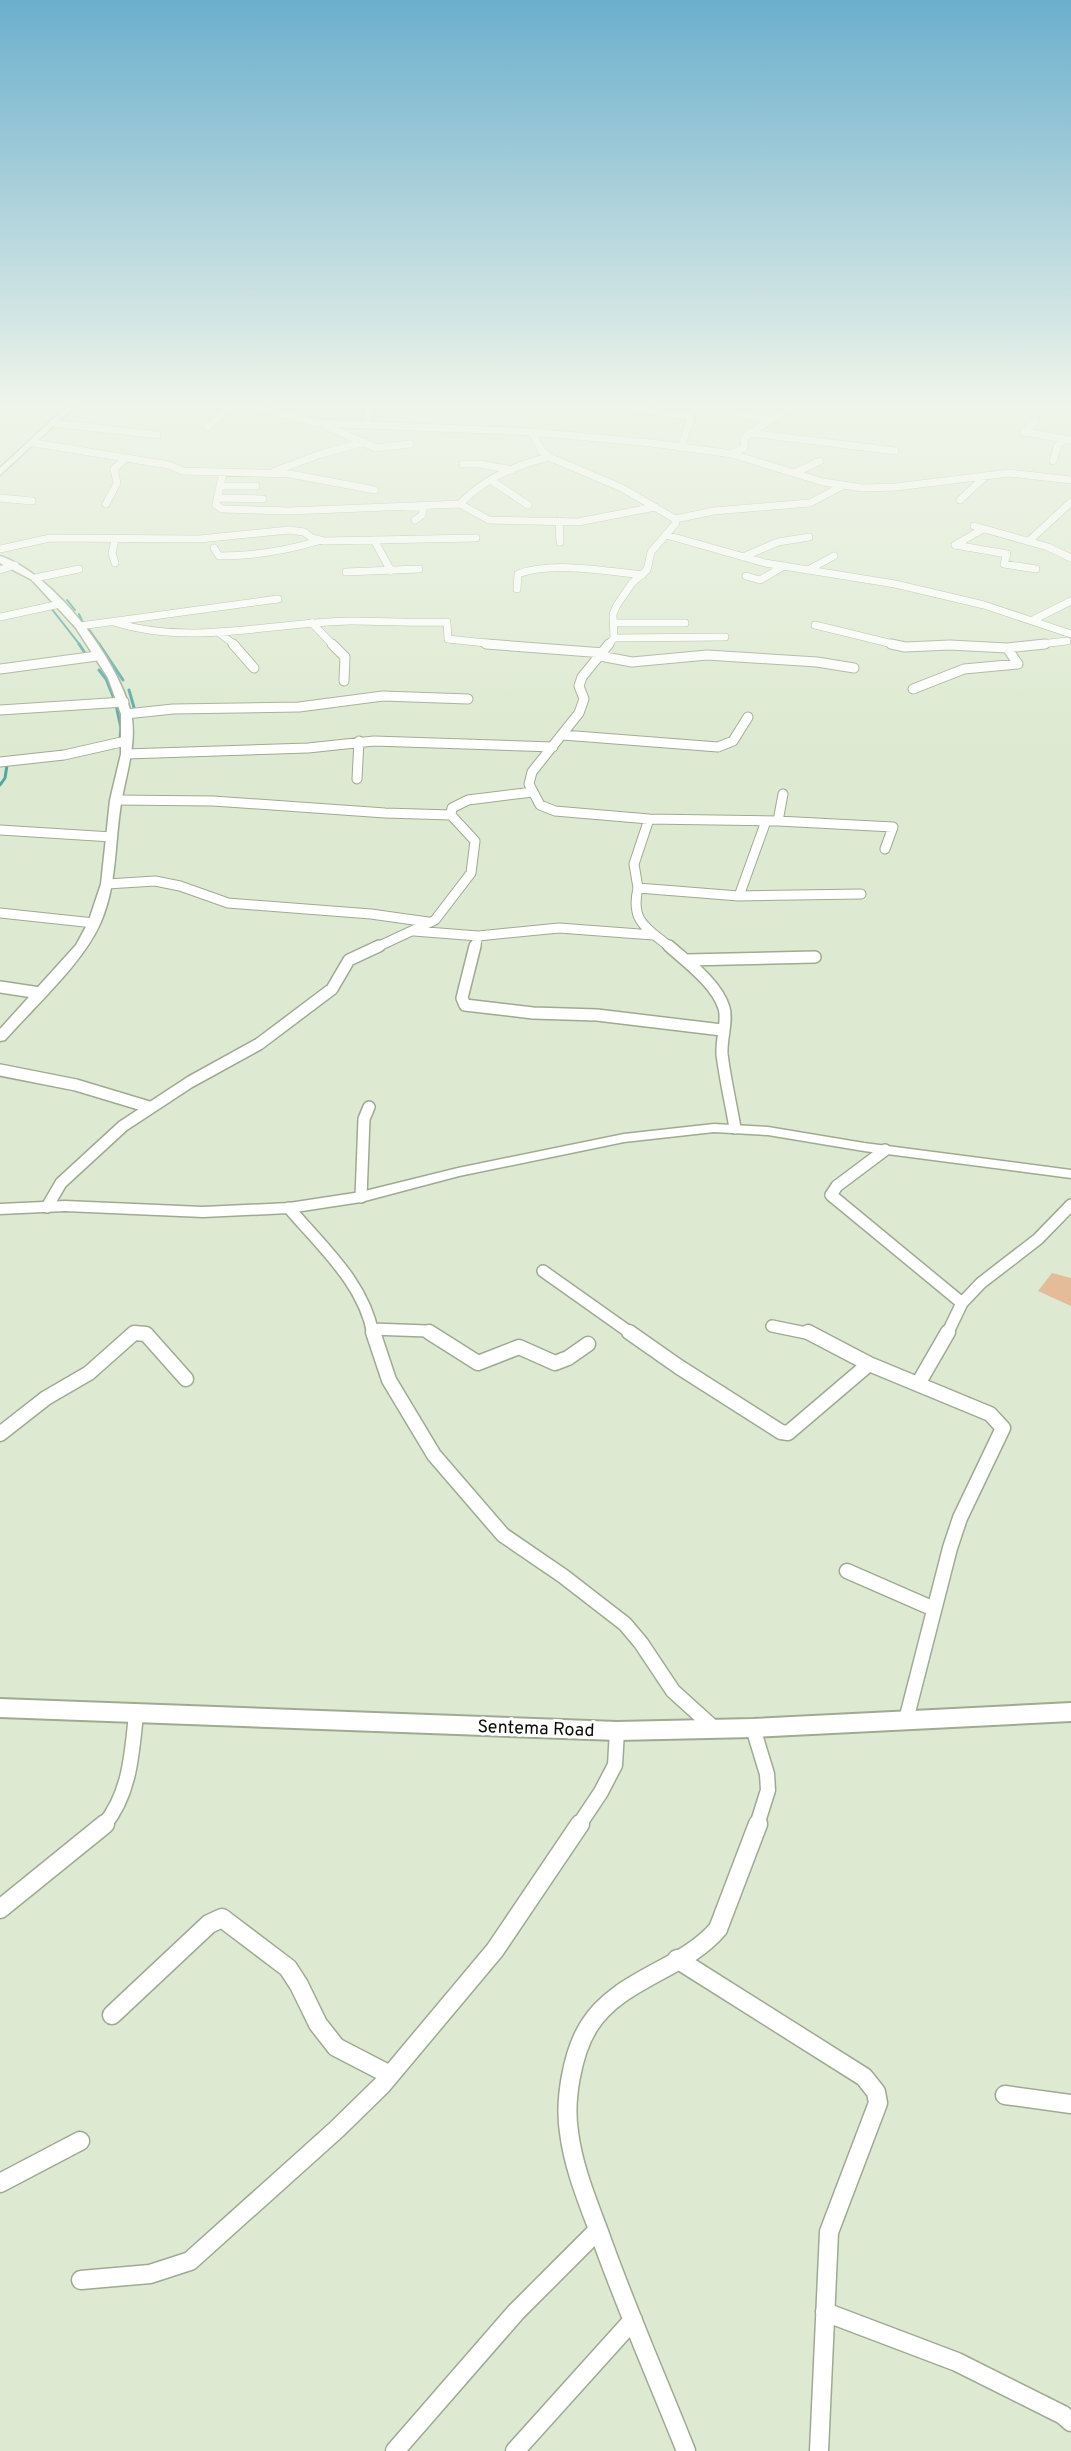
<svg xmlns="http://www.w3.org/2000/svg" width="1071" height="2451" viewBox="0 0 1071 2451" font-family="Overpass,sans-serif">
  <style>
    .green { fill: #e5bc98 }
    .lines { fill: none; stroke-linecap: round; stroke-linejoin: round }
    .stream-far1 { stroke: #50a7a5; stroke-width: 2 }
    .stream { stroke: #50a7a5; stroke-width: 3 }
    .minor-far4-casing { stroke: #9faa92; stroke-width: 8 }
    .minor-far3-casing { stroke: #9faa92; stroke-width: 11 }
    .minor-far2-casing { stroke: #9faa92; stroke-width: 14 }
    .minor-far1-casing { stroke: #9faa92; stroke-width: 17 }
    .minor-casing { stroke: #9faa92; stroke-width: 21 }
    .tertiary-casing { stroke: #9faa92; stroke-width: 3 }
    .secondary-casing { stroke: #9faa92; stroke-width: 4 }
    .minor-far4 { stroke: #fff; stroke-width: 7 }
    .minor-far3 { stroke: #fff; stroke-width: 9 }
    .minor-far2 { stroke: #fff; stroke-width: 11 }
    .minor-far1 { stroke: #fff; stroke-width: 14 }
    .minor { stroke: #fff; stroke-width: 18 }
    .tertiary { fill: #fff; fill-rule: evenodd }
    .secondary { fill: #fff; fill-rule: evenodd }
    .labels { text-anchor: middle; stroke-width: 6; stroke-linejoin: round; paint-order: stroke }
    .near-street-label { font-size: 18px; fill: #090d05; stroke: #fff }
  </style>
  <rect width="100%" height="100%" fill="#dde9d0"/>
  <path class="green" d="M1052 1273 1071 1278V1306L1038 1291Z"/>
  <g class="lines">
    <path class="stream-far1" d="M67 600 75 610
      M51 608 80 645
      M79 614 83 623 88 624
      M88 628 100 645"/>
    <path class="stream" d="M79 644 87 656
      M99 644 123 680
      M99 670 106 679 115 701
      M129 690 135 711
      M116 705 121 728 120 739
      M0 785 5 778 7 765 3 763"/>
    <defs>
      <path id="minor-far4" d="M253 407 319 423 532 432 652 443 732 454 823 482 863 488 896 487 1009 473 1071 480
        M632 409 690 416
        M739 413 770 420
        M54 423 157 435
        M367 424 369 407
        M326 426 376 448 410 444
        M208 427 230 407
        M532 432 542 451 549 457 622 488 675 519 676 523 651 552 647 570 632 583 617 605 613 614 614 638 608 645
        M1024 432 1071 440
        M1024 432 1036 421
        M750 433 895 451
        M34 443 169 465 183 471 290 474 375 490
        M681 448 694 407
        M732 454 744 448 745 438 750 433 793 407
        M1053 461 1058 445 1065 440
        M463 464H480L512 470
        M275 471 321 454 365 442
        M223 472 216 505 222 509 289 511 460 504C482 480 517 465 549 457
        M796 472 820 461
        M492 481 528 505
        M220 486H256
        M0 498 32 501
        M217 498 263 499
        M960 500 986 476
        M106 504 117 483 114 469 126 458
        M460 504 489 520 578 522 655 507
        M675 519 714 511 810 503 842 486
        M415 520 422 515 424 506
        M559 521 560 542
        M974 526 1048 547 1071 558
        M666 535 765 563 895 584 984 605 1071 634
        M115 540 112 553 115 563
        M374 540 391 571
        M1029 541 1071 502
        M955 545 1007 554 1004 564 1036 569
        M955 545 983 529
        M214 548 219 556C253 556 285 551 318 541
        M0 549 50 538 199 539 289 530 304 532 312 538 324 541 476 538
        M743 557 778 542 809 537
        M0 570 15 565
        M808 570 834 556
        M346 572 419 569
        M746 576 760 580 784 566
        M35 578 79 569
        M517 589 518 574C552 561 606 571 642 575
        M0 617 60 604
        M1033 620 1071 601
        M114 622C191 647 272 622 351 621 383 621 415 623 447 622L448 639 505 645
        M312 623 333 645
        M614 623H685
        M815 625 897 645
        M80 626 278 599
        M218 632 235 645
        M614 638 725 637
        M948 645H952
        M1032 645 1067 641"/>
      <path id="minor-far3" d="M233 644 254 668
        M332 644 345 657 344 681
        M486 644 604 653
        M609 644 582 677 579 686 584 699 579 713 532 772 529 784 540 805 555 811 649 819 778 821 893 827 885 849
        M891 644 905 647 950 645 1007 648 1045 644
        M600 656 632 662 707 655 817 662 854 668
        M0 669 97 656
        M913 689 964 669 1018 664 1007 648
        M0 710 124 702
        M126 714 173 709 299 707 383 696 468 699
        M563 735 718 747 733 741 748 717
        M126 754 308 748 374 741 553 747
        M0 762 64 755 126 741
        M357 779 359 741
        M116 800 213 801 385 813 451 815 475 841 471 873 435 920 375 948
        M451 815 452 808 468 800 533 792
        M649 819 634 864 638 888 739 896 861 894
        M778 821 783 794
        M0 830 112 837
        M107 884 155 881 180 886 228 903 371 914 428 922
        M638 888C630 922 647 928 671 948
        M739 896 766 821
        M0 913 94 923
        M414 931 478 936 559 928 653 935
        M475 948 478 936"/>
      <path id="minor-far2" d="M475 946 462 998 465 1005 533 1013 597 1015 722 1030
        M669 946C687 962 717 984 724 1008 728 1020 721 1039 722 1054 725 1079 731 1104 735 1128
        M687 960 815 957
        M0 987 40 993
        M0 1070 76 1085 149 1107
        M885 1150 837 1186 831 1195 962 1303
        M361 1197 364 1119 369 1107
        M47 1207 61 1183 123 1126 190 1082 259 1044 332 989 349 960 379 946
        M289 1208C321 1246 364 1283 373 1334
        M543 1271 632 1334
        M772 1326 811 1334
        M372 1329 427 1331 431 1334
        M133 1334H140
        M947 1334 962 1303 981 1283 1038 1239 1071 1205"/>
      <path id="minor-far1" d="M373 1332 389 1380 434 1455 503 1535 563 1576 625 1624 641 1643 673 1691 715 1729
        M429 1332 478 1363 519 1347 555 1363 568 1358 588 1344
        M629 1332 679 1367 781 1432 788 1433 869 1364
        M808 1332 869 1364 990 1414 1003 1428 960 1518 950 1548 906 1720
        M918 1384 948 1332
        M0 1434 46 1398 89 1373 134 1333 146 1334 186 1379
        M847 1571 934 1609
        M753 1728 767 1774 768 1790 757 1825
        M104 1825C130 1794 132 1753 136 1714
        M579 1825 601 1792 615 1765 617 1731"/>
      <path id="minor" d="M0 1909 105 1824
        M677 1959 864 2077 876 2092 878 2103 829 2232 819 2451
        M112 2015 209 1924 222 1918 288 1968 299 1985 318 2024 336 2047 390 2075
        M1005 2095 1071 2104
        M0 2183 80 2141
        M81 2280 150 2274 190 2261 337 2129 382 2085 495 1950 580 1824
        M825 2312 957 2362 1063 2415 1071 2422
        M395 2451 516 2312 598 2230
        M515 2451 633 2320
        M686 2451C657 2378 625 2306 599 2232 587 2200 573 2166 569 2132 564 2101 572 2053 589 2026 618 1979 683 1970 718 1929L758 1824"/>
      <path id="tertiary" d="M66 407H74L0 475V468Z
        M0 556C53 573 118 659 131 713 137 741 127 771 122 798 114 841 118 884 100 924 82 964 35 1006 5 1040L0 1041V1029L76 945 88 923 101 884 110 800 121 754V714L108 678 76 628 32 580 0 563Z
        M714 1124 768 1127 864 1143 1071 1170V1178L864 1151 768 1135 714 1132 624 1142 459 1176 361 1202 289 1213 203 1217 65 1211 0 1214V1204L65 1201 203 1207 289 1203 361 1192 458 1168 624 1134Z"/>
      <path id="secondary" d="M0 1699 617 1722 753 1719 1071 1703V1721L753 1737 617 1740 0 1717Z"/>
    </defs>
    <use href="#minor-far4" class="minor-far4-casing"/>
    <use href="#minor-far3" class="minor-far3-casing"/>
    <use href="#minor-far2" class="minor-far2-casing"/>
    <use href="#minor-far1" class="minor-far1-casing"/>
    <use href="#minor" class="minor-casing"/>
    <use href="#tertiary" class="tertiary-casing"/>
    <use href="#secondary" class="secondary-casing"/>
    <use href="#minor-far4" class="minor-far4"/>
    <use href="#minor-far3" class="minor-far3"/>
    <use href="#minor-far2" class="minor-far2"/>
    <use href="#minor-far1" class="minor-far1"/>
    <use href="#minor" class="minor"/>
    <use href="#tertiary" class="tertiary"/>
    <use href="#secondary" class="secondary"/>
  </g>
  <linearGradient id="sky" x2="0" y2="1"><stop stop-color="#6bafcd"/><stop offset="0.54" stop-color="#f0f5ea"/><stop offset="1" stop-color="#f0f5ea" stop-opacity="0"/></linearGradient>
  <rect width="1071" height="750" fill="url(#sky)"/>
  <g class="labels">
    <g class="near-street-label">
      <text transform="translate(536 1728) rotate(2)" y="6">Sentema Road</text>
    </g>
  </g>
</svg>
